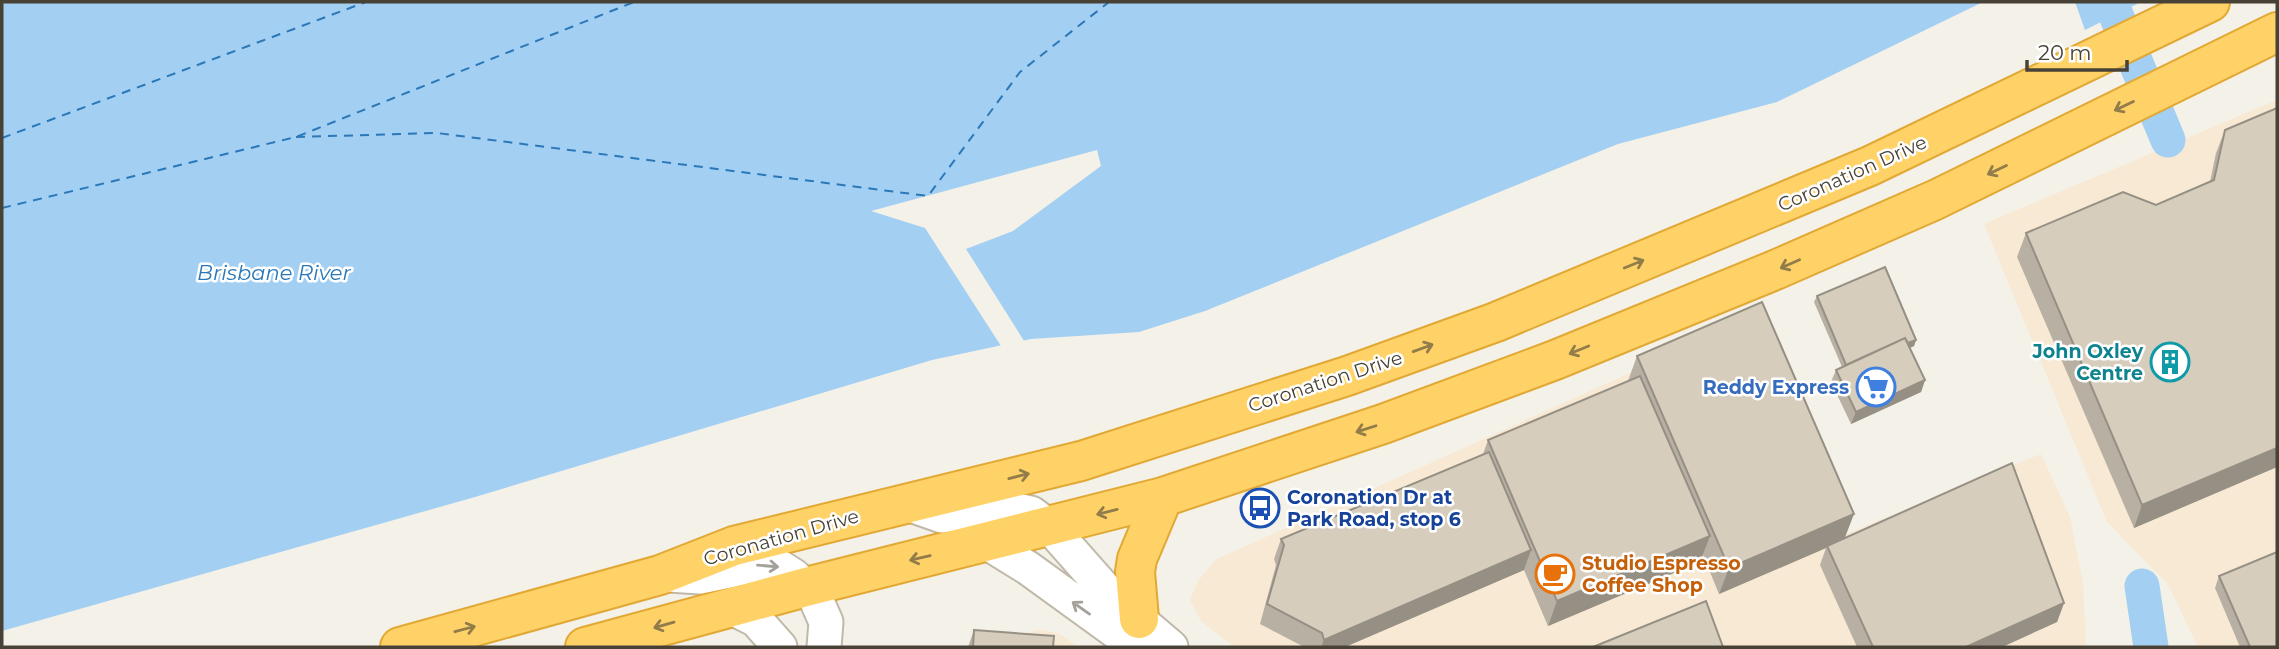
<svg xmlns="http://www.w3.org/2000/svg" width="2279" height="649" viewBox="0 0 2279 649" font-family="Montserrat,sans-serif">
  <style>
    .commercial { fill: #f7e9d3 }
    .water { fill: #a3cff3 }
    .pier { fill: #f4f1e8 }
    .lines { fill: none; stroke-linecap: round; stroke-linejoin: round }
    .canal { stroke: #a3cff3; stroke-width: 35 }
    .ferry { stroke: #2b78b8; stroke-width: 2; stroke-dasharray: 9 7; stroke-linecap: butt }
    .minor-casing { stroke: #c0b9aa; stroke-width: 37 }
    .highway-casing { stroke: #e2a834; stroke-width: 42 }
    .minor { stroke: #fff; stroke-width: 33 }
    .highway { stroke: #ffd268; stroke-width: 38 }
    .wall { fill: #b8b0a3 }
    .shaded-wall { fill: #969084 }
    .building { fill: #d6cdbd; stroke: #969084; stroke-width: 2 }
    .oneway { stroke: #917c4a }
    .oneway2 { stroke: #a4a09a }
    .labels { text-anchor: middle; stroke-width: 5; stroke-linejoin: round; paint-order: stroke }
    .street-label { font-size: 19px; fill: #484236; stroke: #fff }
    .culture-label { font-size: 19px; font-weight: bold; fill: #0d838f; stroke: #fff; text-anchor: end }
    .shop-label { font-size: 19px; font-weight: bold; fill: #366cbe; stroke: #fff; text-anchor: end }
    .transit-label { font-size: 19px; font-weight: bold; fill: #164399; stroke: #fff; text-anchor: start }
    .food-label { font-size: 19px; font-weight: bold; fill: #c56008; stroke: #fff; text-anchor: start }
    .water-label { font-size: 21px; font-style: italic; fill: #2b78b8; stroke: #fff }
  </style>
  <rect width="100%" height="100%" fill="#f4f1e8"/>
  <path class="commercial" d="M2277 100V647H2198L2168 584 2107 522 1984 224Z
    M1759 315 1846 534 2041 454 2070 517 2083 583 2086 647H1234L1201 621 1190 600 1198 581 1215 560Z
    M1040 630 1058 633 1079 647H960Z"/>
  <path class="water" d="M2 2H1983L1777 102 1618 144 1205 311 1139 332 1031 339 932 360 475 497 2 631Z
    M2075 2H2141L2085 30Z"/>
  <path class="pier" d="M1097 150 1101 166 1013 231 966 249 1026 344 1001 346 925 228 871 211Z"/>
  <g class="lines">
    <path class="canal" d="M2116 15 2168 140
      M2142 586 2151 647"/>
    <path class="ferry" d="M296 137 437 133 928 196 1020 72 1109 2
      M2 138 366 2
      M2 208 296 137 634 2"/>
    <defs>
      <path id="minor" d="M905 503 942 516 1000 506 1031 513 1050 527 1110 595 1171 647
        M986 542 1028 568 1137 647
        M669 575 700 577 757 565 780 567 794 576 815 597 826 622 824 647
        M730 607 756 620 780 647"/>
      <path id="highway" d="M1139 619 1135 572 1137 559 1163 497
        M400 647 660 575 734 546 1081 461 1347 376 1496 322 1870 166 2210 2
        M585 647 806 587 1163 497 1383 424 1555 360 1775 270 1935 200 2277 32"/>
    </defs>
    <use href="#minor" class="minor-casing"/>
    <use href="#highway" class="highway-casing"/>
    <use href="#minor" class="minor"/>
    <use href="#highway" class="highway"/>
  </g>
  <path class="wall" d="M2277 108V467L2134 528 2017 257 2026 233 2156 205 2210 182 2216 153 2225 130Z
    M1817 296 1916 340 1914 346 1910 348 1925 380 1921 392 1851 424 1831 382 1836 370 1842 367 1814 302Z
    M1637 356 1845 538 2064 603 2057 622 2002 647H1857L1820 565 1826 548 1719 594 1703 555 1700 562 1548 626 1524 570 1345 647H1304L1260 624 1276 565 1274 559 1281 539 1483 454 1488 440 1628 381Z
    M2219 576 2277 647H2240L2215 588Z
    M974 630 1053 647H968Z"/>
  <path class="shaded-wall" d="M1916 340 1914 346 1846 375Z
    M1925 380 1921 392 1851 424 1856 412Z
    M2277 448V467L2134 528 2142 505Z
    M1854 514 1844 540 1827 546 1826 548 1719 594 1729 568Z
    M1710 536 1700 562 1548 626 1557 601Z
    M1531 550 1524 570 1345 647H1321L1324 640Z
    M2064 603 2057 622 2002 647H1966Z"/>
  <path class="building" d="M2277 108V448L2142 505 2026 233 2123 192 2156 205 2214 180 2225 130Z
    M1885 267 1916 340 1908 343 1905 338 1846 365 1817 296Z
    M1762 302 1854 514 1729 568 1637 356Z
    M1905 338 1925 380 1856 412 1836 370Z
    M1640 376 1710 536 1557 601 1488 440Z
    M1489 452 1531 550 1324 640 1322 633 1267 604 1284 545 1281 539Z
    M2012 463 2064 603 1966 647H1873L1827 546Z
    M2277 552V647H2250L2219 576Z
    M1706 601 1723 647H1593Z
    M974 630 1054 636 1053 647H973Z"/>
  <defs><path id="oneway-shaft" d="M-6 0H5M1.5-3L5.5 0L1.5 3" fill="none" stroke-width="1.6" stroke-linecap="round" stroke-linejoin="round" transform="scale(1.75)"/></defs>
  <g class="oneway">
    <use href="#oneway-shaft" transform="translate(2124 106) rotate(154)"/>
    <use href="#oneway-shaft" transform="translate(1997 170) rotate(154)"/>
    <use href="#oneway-shaft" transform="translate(1634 264) rotate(-22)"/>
    <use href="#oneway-shaft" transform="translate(1790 264) rotate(156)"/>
    <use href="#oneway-shaft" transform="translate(1423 348) rotate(-20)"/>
    <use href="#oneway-shaft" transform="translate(1579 350) rotate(158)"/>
    <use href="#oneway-shaft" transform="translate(1366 429) rotate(162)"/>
    <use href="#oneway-shaft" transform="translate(1019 476) rotate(-14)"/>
    <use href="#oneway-shaft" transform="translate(1107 512) rotate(166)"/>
    <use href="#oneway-shaft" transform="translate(920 558) rotate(167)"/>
    <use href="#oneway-shaft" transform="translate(664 625) rotate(164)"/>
    <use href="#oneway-shaft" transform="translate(465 629) rotate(-15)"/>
  </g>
  <g class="oneway2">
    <use href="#oneway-shaft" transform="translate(768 566) rotate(5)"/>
    <use href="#oneway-shaft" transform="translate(1081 608) rotate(-145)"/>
  </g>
  <defs>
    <symbol id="building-ring" viewBox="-11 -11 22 22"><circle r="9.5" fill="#fff" stroke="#0f9aa8" stroke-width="1.5"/><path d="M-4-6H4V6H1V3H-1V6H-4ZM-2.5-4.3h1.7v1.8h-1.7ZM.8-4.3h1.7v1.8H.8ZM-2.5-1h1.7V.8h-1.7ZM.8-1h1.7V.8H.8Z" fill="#0f9aa8"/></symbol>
    <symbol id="supermarket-ring" viewBox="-11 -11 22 22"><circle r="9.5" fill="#fff" stroke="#3f7fe0" stroke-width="1.5"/><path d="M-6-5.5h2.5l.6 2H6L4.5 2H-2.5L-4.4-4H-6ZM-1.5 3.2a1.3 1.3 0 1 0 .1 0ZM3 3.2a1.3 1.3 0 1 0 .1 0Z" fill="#3f7fe0"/></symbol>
    <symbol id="bus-ring" viewBox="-11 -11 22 22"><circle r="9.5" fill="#fff" stroke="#1a4fb4" stroke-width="1.5"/><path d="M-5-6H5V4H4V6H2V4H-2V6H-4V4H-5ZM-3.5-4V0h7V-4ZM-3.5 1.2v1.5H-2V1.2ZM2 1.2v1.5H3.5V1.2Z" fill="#1a4fb4"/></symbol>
    <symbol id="cafe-ring" viewBox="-11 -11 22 22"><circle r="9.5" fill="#fff" stroke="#e8710a" stroke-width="1.5"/><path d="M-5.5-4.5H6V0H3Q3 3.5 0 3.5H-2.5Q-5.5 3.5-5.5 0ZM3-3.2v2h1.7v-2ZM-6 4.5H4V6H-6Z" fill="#e8710a"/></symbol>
  </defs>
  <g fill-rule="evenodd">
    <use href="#building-ring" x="2148" y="340" width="44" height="44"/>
    <use href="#supermarket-ring" x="1854" y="365" width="44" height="44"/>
    <use href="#bus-ring" x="1238" y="486" width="44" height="44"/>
    <use href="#cafe-ring" x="1533" y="552" width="44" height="44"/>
  </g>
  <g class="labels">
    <g class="street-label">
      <text transform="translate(1852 173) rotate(-24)" y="7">Coronation Drive</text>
      <text transform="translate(1325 381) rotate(-18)" y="7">Coronation Drive</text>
      <text transform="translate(781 537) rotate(-16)" y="7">Coronation Drive</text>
    </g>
    <g class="culture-label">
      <text x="2143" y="358">John Oxley<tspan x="2143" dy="22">Centre</tspan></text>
    </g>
    <g class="shop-label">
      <text x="1849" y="394">Reddy Express</text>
    </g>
    <g class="transit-label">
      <text x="1287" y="504">Coronation Dr at<tspan x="1287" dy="22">Park Road, stop 6</tspan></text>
    </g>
    <g class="food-label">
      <text x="1582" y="570">Studio Espresso<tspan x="1582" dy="22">Coffee Shop</tspan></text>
    </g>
    <g class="water-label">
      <text x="274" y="280">Brisbane River</text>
    </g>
  </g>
  <rect width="2279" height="649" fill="none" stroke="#484236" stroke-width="7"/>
  <path d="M2027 60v10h100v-10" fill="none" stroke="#484236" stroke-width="3.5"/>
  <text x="2038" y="60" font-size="21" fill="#484236" stroke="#ffffff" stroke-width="5" paint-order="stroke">20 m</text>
</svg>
